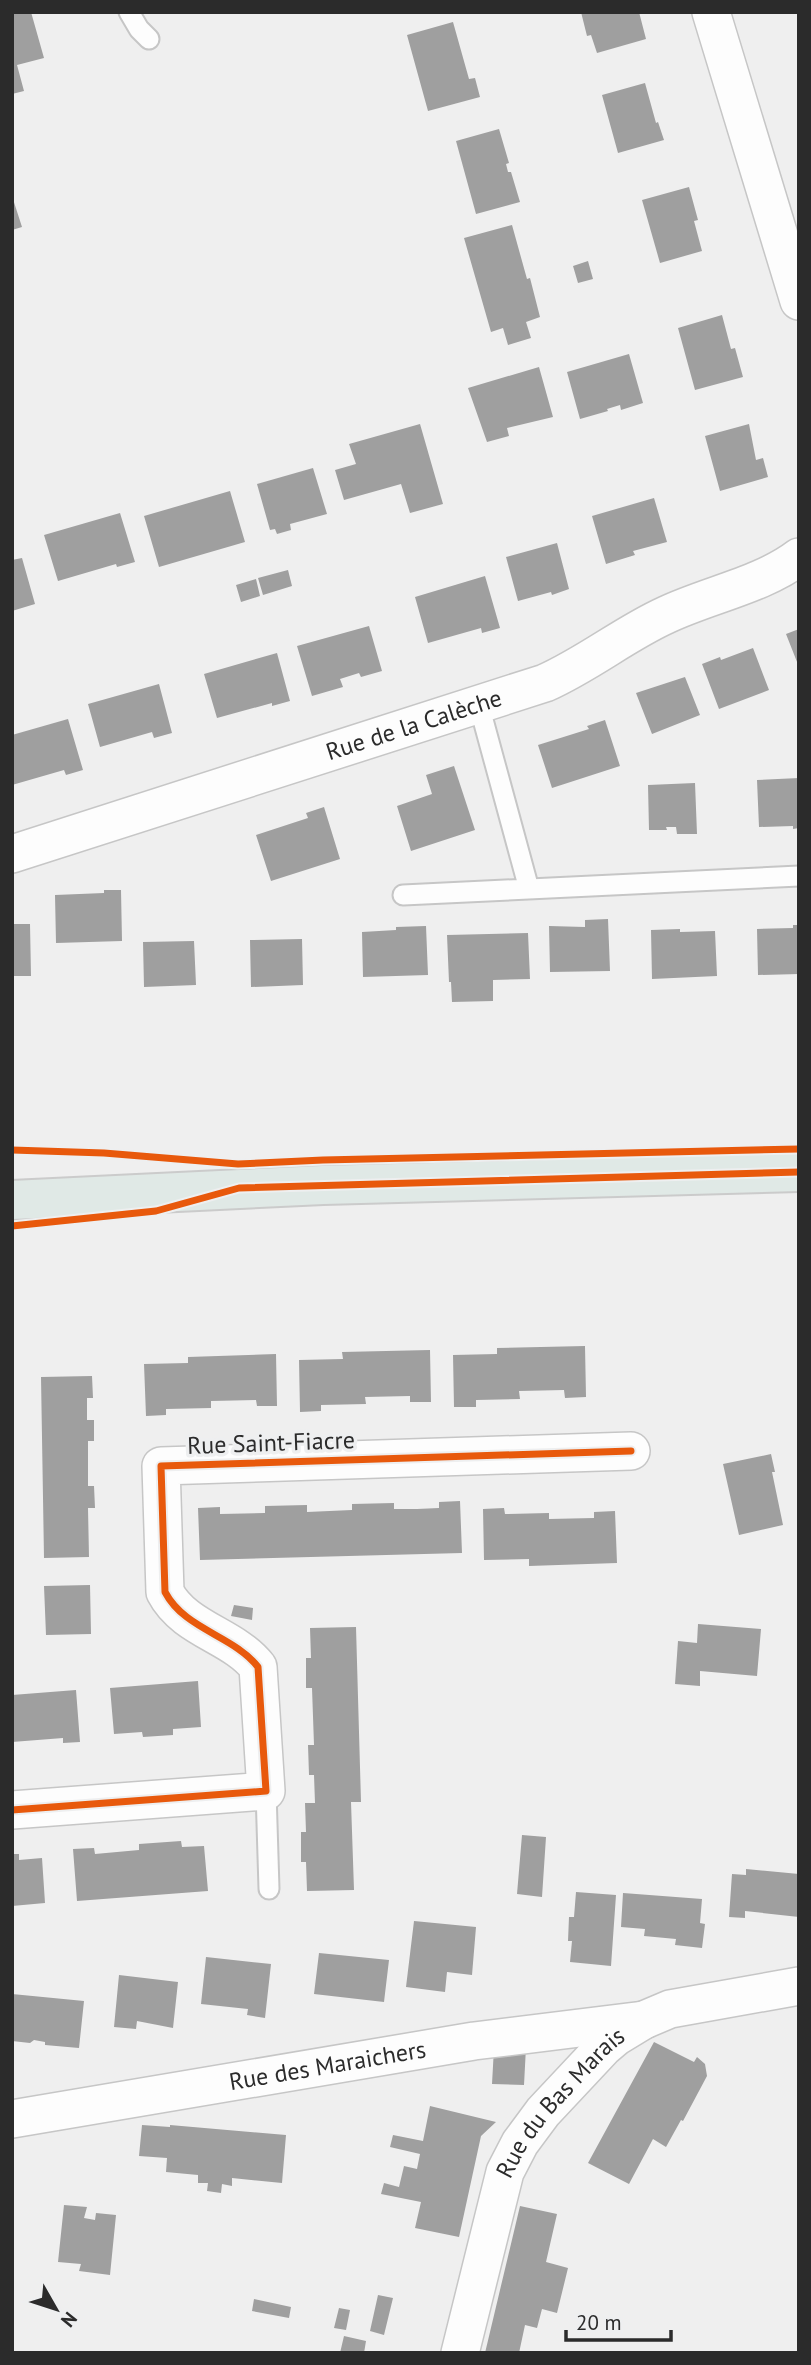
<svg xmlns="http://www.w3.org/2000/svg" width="811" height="2365" viewBox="0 0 811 2365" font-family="'PT Sans',sans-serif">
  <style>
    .building { fill: #9f9f9f }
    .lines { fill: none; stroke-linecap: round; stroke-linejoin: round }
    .service-casing { stroke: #c6c6c6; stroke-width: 23 }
    .minor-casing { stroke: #c6c6c6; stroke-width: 40 }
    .primary-casing { stroke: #cbcbcb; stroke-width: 42 }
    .service { stroke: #fdfdfd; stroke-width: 19 }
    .minor { stroke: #fdfdfd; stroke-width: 37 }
    .primary { stroke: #e0e9e6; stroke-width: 38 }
    .cycleway-casing { stroke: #eeeff0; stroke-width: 11 }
    .cycleway { stroke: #e8590c; stroke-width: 7 }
    .labels { text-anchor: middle; stroke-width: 7; stroke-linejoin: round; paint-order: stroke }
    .street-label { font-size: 24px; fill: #2b2b2b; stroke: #eeeff0 }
  </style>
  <rect width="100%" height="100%" fill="#efefef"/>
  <path class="building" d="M12 12H31L44 58 17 65 24 91 12 94Z
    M581 12H639L646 39 597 53 591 35 587 36Z
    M453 22 469 79 475 78 480 97 428 111 407 35Z
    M645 83 656 123 658 122 664 140 618 153 602 95Z
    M499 129 509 163 506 164 508 172H511L520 202 476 214 456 141Z
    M689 187 698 220 694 221 702 251 660 263 642 200Z
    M12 196 22 227 12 230Z
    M512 225 527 279 530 278 540 317 526 322 531 338 508 345 503 328 491 332 464 238Z
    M588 261 593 279 578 283 573 266Z
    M722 315 731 349 735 348 743 377 695 390 678 328Z
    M629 354 643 403 621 410 620 405 607 409 608 411 580 419 567 372Z
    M539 367 553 417 507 428 509 436 487 442 468 388Z
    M420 424 443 504 410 513 401 484 344 500 335 470 356 464 349 444Z
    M749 424 756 460 763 458 768 477 720 491 705 436Z
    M313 468 327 514 290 524 291 530 277 534 275 529 270 530 257 484Z
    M230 491 245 542 159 567 144 516Z
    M654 498 667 542 633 551 635 555 606 564 592 516Z
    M120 513 135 562 117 567 116 564 58 581 44 535Z
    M557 543 569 589 552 595 551 592 518 601 506 557Z
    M22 558 35 604 12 611V560Z
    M288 570 292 586 263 595 258 578Z
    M485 576 500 628 482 633 481 628 428 643 415 597Z
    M256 579 260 596 241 602 236 585Z
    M369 626 382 671 361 677 359 673 340 679 343 687 312 696 297 646Z
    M799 629V667L786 634Z
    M753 648 769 690 719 709 702 664 720 657 721 660Z
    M277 653 290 701 272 706V703L217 718 204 674Z
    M685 677 700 715 652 734 636 693Z
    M159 684 172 733 154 738 152 732 100 747 88 704Z
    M68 719 83 770 66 775 64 770 12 785V735Z
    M605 720 620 766 552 788 538 745 589 729 587 726Z
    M454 766 475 830 411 851 397 806 432 794 426 775Z
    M799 778V828L793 829V826L759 827 757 780Z
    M695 783 697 834H677L676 827H666L667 830H649L648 785Z
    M324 807 340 859 271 881 256 835 308 818 306 813Z
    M104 890H121L122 941 56 943 55 895 104 893Z
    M608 919 610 971 550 972 549 926 585 927V920Z
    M13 924H30L31 976H12Z
    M793 925H799V974L758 975 757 929 793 928Z
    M426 926 428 975 363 977 362 932 396 930V927Z
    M680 929V932L715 931 717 976 652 979 651 930Z
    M528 933 530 979 493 980V1001L452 1002 451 982H449L447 935Z
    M302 939 303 985 251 987 250 940Z
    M194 941 196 985 144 987 143 942Z
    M585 1346 586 1397 565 1398 564 1390 519 1391 520 1399 476 1400V1407H454L453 1355 497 1354V1348Z
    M430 1350 431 1402H410V1396L365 1397 366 1404 321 1405V1411L300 1412 299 1360 343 1359 342 1352Z
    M276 1354 277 1406H257L256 1400 211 1401V1408L166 1409V1415L146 1416 144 1364 188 1363V1357Z
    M92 1376 93 1398H87V1420H94V1441H88V1486H94L95 1508H88L89 1557 44 1558 41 1377Z
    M771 1454 775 1472H772L783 1525 739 1535 723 1464Z
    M460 1501 462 1553 200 1560 198 1508 220 1507V1514L265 1513V1506L307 1505V1512L352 1510V1504L394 1503V1509H417L439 1508V1502Z
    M504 1508 505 1514 549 1513V1519L594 1518V1512L615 1511 617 1563 529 1566V1559L484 1560 483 1509Z
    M90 1585 91 1634 46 1635 44 1586Z
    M234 1605 253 1608 252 1620 231 1616Z
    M698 1624 761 1629 757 1676 700 1671V1686L675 1684 678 1641 697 1643Z
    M356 1627 361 1802H351L354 1890 307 1891 306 1862H301V1832H306L305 1803H315L314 1775H309L308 1745H314L312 1688H306V1658H311L310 1628Z
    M198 1681 201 1727 173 1729V1735L143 1737 142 1732 114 1734 110 1688Z
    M76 1690 80 1742 63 1743V1738L12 1742V1695Z
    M522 1835 546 1837 542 1897 517 1894Z
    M181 1841 182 1847 204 1846 208 1891 77 1901 73 1849 94 1848 95 1854 139 1850V1844Z
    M12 1854H19V1860L42 1858 45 1903 12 1906Z
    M746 1869 799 1874V1917L745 1911V1918L729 1917 732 1874 746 1875Z
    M576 1892 616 1895 611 1966 570 1962 572 1941H568L569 1917H574Z
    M623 1893 702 1899 700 1923 705 1924 702 1948 675 1945 676 1939 644 1936 645 1929 621 1927Z
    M414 1921 476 1927 472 1975 447 1972 445 1992 406 1987Z
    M319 1953 389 1960 384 2002 314 1994Z
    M206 1957 271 1964 265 2018 247 2015 248 2009 201 2004Z
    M119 1975 178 1982 173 2028 137 2021 136 2029 114 2027Z
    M12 1994 84 2001 79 2048 45 2045V2042L34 2040 30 2043 12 2041Z
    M654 2042 694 2062 697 2057 705 2064 707 2076 683 2121 681 2120 666 2147 653 2139 629 2184 588 2163Z
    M526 2047 524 2085 492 2084 494 2048Z
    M430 2106 496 2122 481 2136 459 2237 415 2228 421 2202 381 2194 384 2183 399 2187 404 2166 417 2169 420 2154 390 2147 393 2135 423 2141Z
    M142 2125 170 2127V2125L286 2135 282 2183 232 2178V2186L222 2184 221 2193 207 2191 208 2183H198V2175L166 2172 167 2158 139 2156Z
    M64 2205 87 2207 84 2218 95 2220 96 2213 116 2215 110 2275 79 2271 81 2264 58 2262Z
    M520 2206 557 2214 546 2262 568 2268 557 2313 542 2309 537 2328 525 2325 519 2353H485Z
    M378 2295 393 2298 384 2335 370 2331Z
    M254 2299 291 2307 289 2318 252 2311Z
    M339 2308 350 2310 346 2330 334 2328Z
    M344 2336 366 2341 364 2353H340Z"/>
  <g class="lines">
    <defs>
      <path id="service" d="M129 12 139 29 149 39
        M479 705 529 889
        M403 895 799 876
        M266 1791 269 1889"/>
      <g id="minor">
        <path d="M711 12 799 301"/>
        <path id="s1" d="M12 854 545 683C588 664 624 634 666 615 708 595 762 585 799 557"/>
        <path d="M12 1810 266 1791 258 1667C233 1635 185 1630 165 1592L161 1466 631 1451"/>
        <path id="s2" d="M12 2119 474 2041 644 2020"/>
        <path id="s3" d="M460 2353 505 2172 520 2143 543 2112 603 2048 616 2037 644 2020 670 2009 799 1986"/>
      </g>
      <path id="primary" d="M12 1200 323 1185 799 1172"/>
    </defs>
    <use href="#service" class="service-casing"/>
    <use href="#minor" class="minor-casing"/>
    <use href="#primary" class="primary-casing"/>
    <use href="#service" class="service"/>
    <use href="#minor" class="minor"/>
    <use href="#primary" class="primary"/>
    <defs>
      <path id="cycleway" d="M12 1150 104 1153 238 1164 323 1160 799 1149
        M12 1226 156 1211 239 1188 799 1172
        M12 1810 266 1791 258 1667C233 1635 185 1630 165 1592L161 1466 631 1451"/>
    </defs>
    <use href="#cycleway" class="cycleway-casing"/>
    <use href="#cycleway" class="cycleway"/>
  </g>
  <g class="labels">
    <g class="street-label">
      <text dy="8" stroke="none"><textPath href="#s1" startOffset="422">Rue de la Calèche</textPath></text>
      <text transform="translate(271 1443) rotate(-2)" y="8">Rue Saint-Fiacre</text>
      <text dy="8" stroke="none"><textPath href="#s2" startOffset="320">Rue des Maraichers</textPath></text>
      <text dy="8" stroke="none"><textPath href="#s3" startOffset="276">Rue du Bas Marais</textPath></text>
    </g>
  </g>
  <rect width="811" height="2365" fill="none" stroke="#2b2b2b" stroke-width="28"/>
  <g transform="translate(56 2309) rotate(129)" stroke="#eeeff0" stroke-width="5" paint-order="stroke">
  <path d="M0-5L12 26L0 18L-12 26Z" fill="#2b2b2b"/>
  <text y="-10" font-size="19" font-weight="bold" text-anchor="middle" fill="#2b2b2b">N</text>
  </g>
  <path d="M566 2330v10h105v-10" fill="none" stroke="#2b2b2b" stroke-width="3.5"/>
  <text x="576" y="2330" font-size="21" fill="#2b2b2b" stroke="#eeeff0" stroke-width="5" paint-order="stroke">20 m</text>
</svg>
